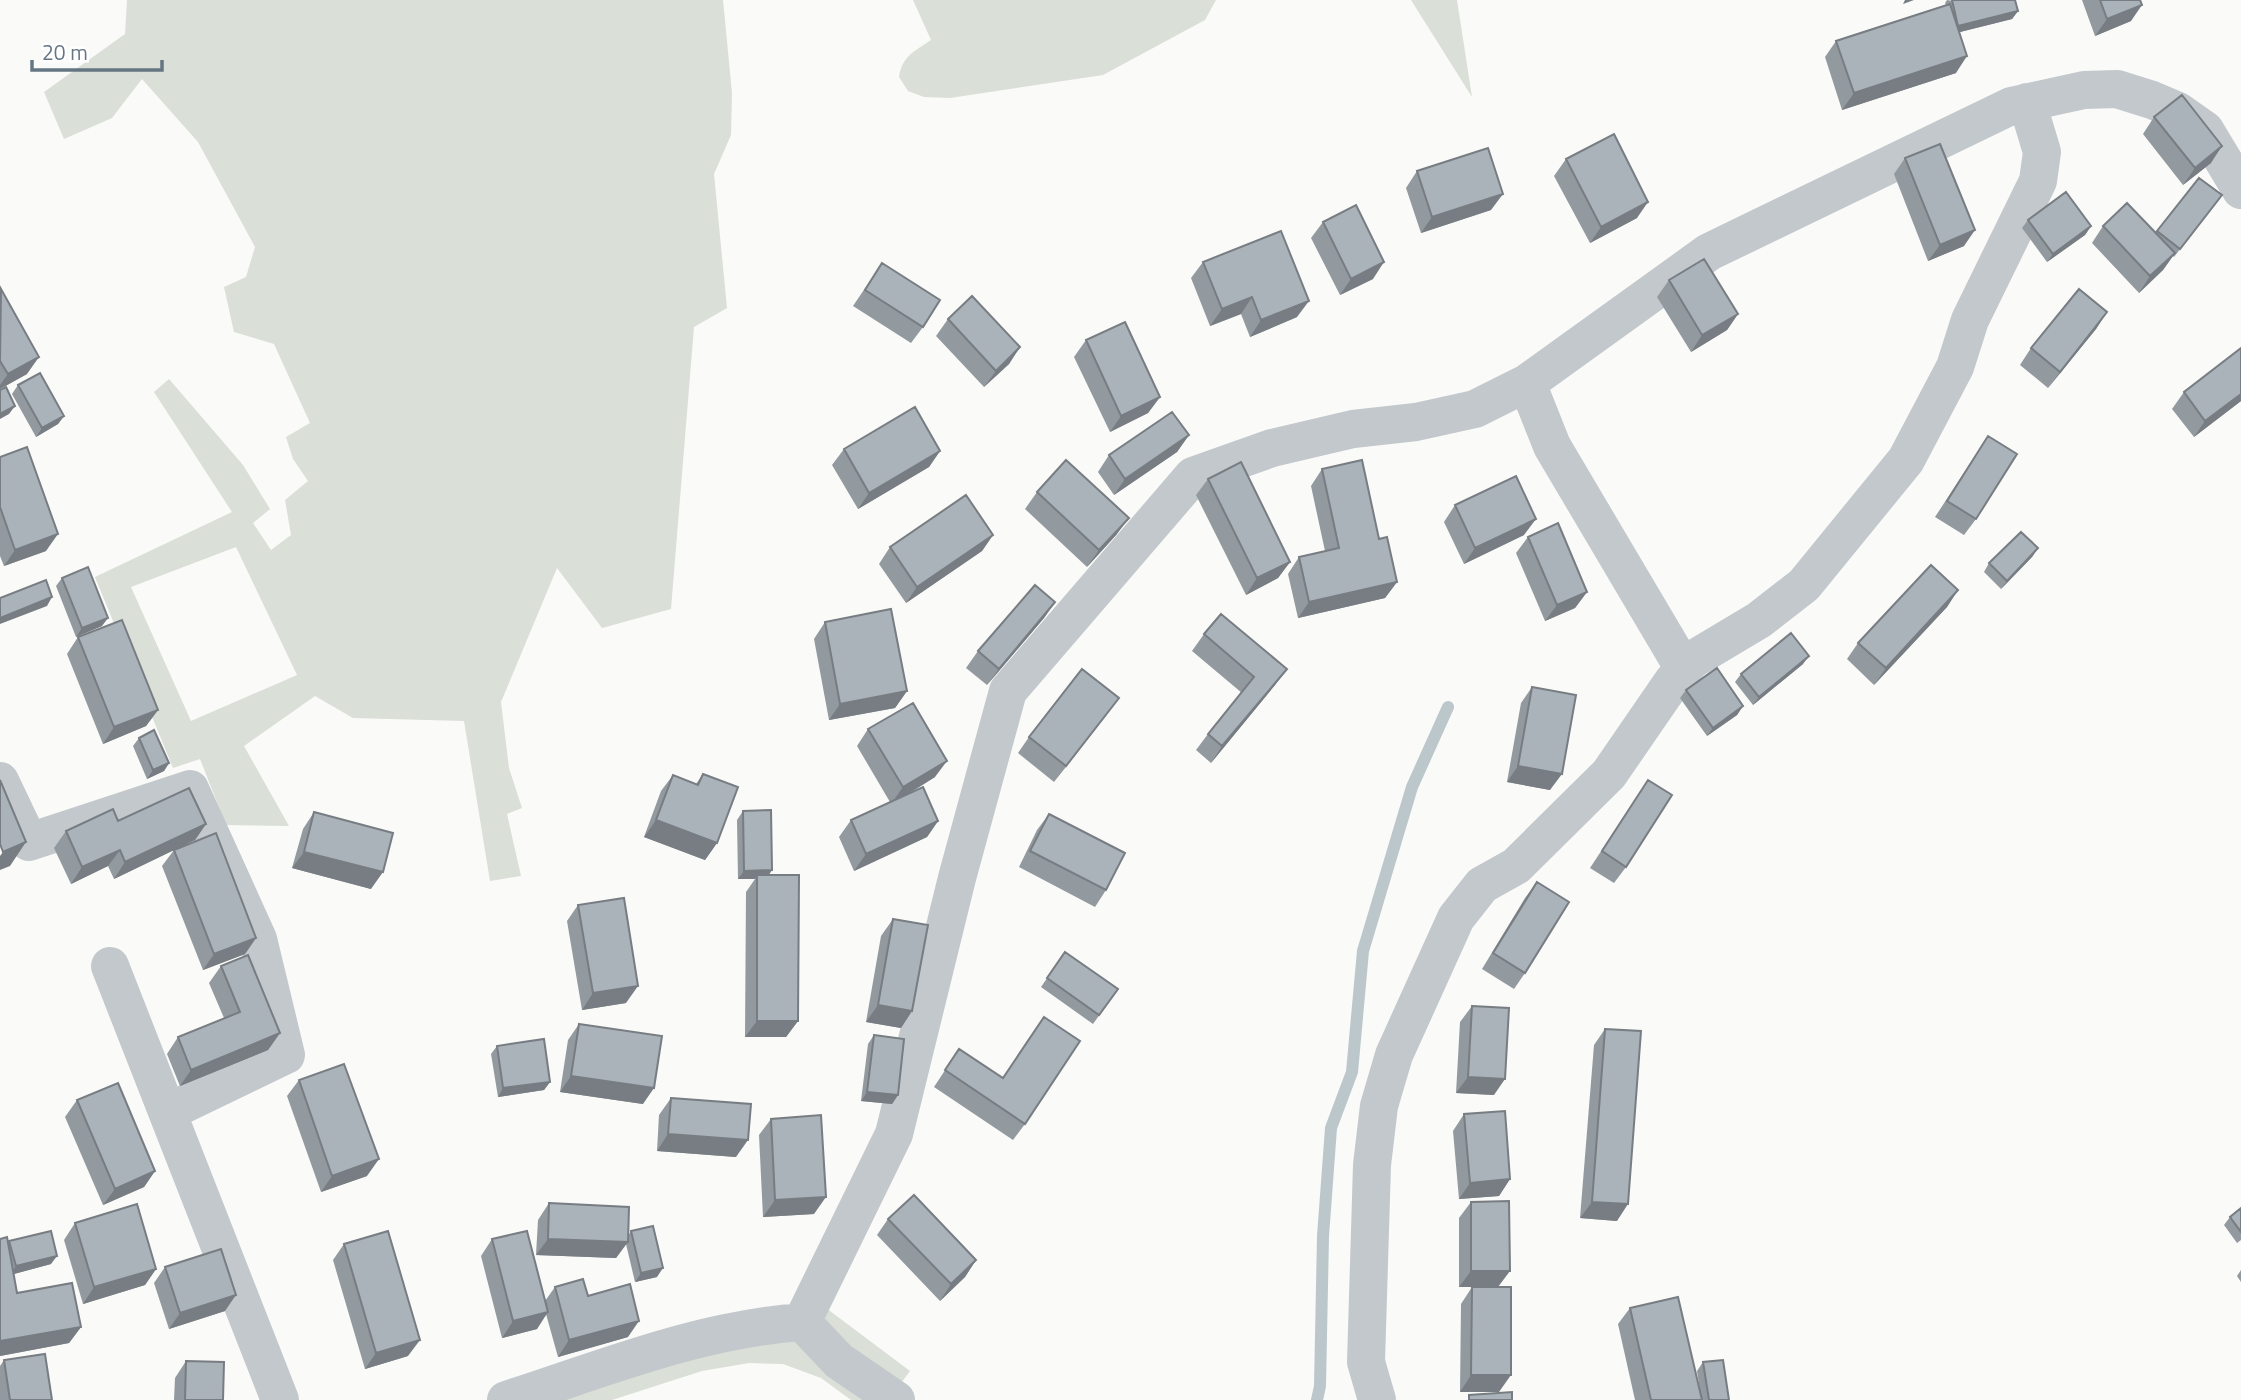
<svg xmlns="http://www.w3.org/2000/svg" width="2241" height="1400" viewBox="0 0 2241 1400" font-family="'Titillium Web',sans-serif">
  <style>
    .green { fill: #dadfd7; fill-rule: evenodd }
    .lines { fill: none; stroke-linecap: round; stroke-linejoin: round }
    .stream { stroke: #bbc7cb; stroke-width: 12 }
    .minor { stroke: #c3c8cc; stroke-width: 38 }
    .wall { fill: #929a9f }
    .shaded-wall { fill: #777d82 }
    .building { fill: #aab3b9; stroke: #777d82; stroke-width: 2 }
  </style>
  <rect width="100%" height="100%" fill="#fafaf8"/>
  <path class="green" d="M127 0H723L732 93 731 135 714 174 727 308 694 327 671 609 602 628 557 568 501 702 509 768 522 808 507 814 521 876 490 881 464 721 353 718 315 696 244 746 289 826 226 825 200 759 173 768 95 577 232 512 154 392 169 379 243 465 270 509 253 523 271 550 291 535 285 500 308 481 293 459 286 437 310 423 274 344 234 332 224 287 246 277 255 247 198 142 142 79 112 118 64 139 44 92 125 34ZM236 547 297 675 191 721 131 587Z
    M913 0H1216L1205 20 1103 75 950 98 924 97 908 91 899 77C902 56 915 51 931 40Z
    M1411 0H1457L1472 97Z
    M822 1305 910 1371 899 1386 828 1338Z
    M787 1333 885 1400H851L821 1378 783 1364 749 1363 702 1371 612 1400H527Z"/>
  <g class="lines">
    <path class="stream" d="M1317 1400 1320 1386 1323 1236 1331 1128 1352 1072 1363 951 1412 787 1448 707"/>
    <path class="minor" d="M1527 383 1552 446 1684 669
      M0 781 29 842 190 789 258 939 286 1055 168 1112
      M110 966 280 1400
      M802 1322 894 1134 957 878 1008 691 1193 476 1272 448 1353 429 1416 422 1475 409 1527 383 1709 252 2011 106 2084 90 2117 89 2152 100 2178 111 2205 130 2241 190
      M506 1400C602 1369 700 1329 802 1322L839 1361 896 1400
      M1377 1400 1366 1362 1372 1165 1379 1106 1394 1055 1456 918 1482 885 1516 866 1609 774 1673 681 1692 660 1759 620 1804 585 1906 460 1955 367 1970 320 2038 181 2042 152 2027 102"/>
  </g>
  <path class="wall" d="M1947 0 2018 11 2012 19 1960 32 1956 73 1842 110 1825 57 1836 41 1946 5 1945 3Z
    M2082 0H2140L2131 21 2095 36Z
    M2154 117 2211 163 2183 185 2143 134Z
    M1905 158 1964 246 1928 261 1894 174Z
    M1566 159 1637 218 1590 243 1554 176Z
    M1417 171 1491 210 1421 233 1406 188Z
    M2199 178 2222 195 2174 257 2173 256 2163 270 2139 293 2092 243 2103 226 2155 233Z
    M2028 220 2091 226 2085 235 2047 262 2022 228Z
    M1323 222 1373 279 1340 295 1311 238Z
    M1203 262 1297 317 1250 337 1241 314 1210 326 1191 278Z
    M882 263 923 327 911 343 853 306Z
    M1669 280 1738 314 1727 330 1691 352 1657 297Z
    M0 290 27 374 0 389Z
    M2107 312 2096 329 2048 388 2020 365 2031 348Z
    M948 319 1020 347 1009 364 984 387 936 336Z
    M1086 340 1160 397 1148 413 1110 432 1074 357Z
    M2241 348V401L2194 437 2172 409 2184 392Z
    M18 385 64 416 58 424 36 437 12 394Z
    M1189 435 1177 452 1114 495 1098 472 1109 455Z
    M1988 436 1976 519 1964 535 1935 517Z
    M844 449 940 451 929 467 858 509 832 465Z
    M0 457 46 551 4 566 0 556Z
    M1322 469 1379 539 1397 582 1385 598 1298 618 1288 574 1299 557 1325 551 1311 486Z
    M1208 479 1290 562 1278 578 1246 595 1196 495Z
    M1037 492 1117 534 1087 567 1025 509Z
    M1455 505 1524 535 1464 564 1444 522Z
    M993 535 982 551 906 603 879 564 890 547Z
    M1528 537 1587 592 1575 608 1545 621 1516 553Z
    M2038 548 2032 557 2001 589 1984 572 1989 563Z
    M62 578 102 626 76 637 56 586Z
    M1958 590 1947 607 1874 685 1847 659 1858 643Z
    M1055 602 1044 618 987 685 966 668 978 651Z
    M825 622 907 691 895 708 829 720 814 639Z
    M1204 634 1275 685 1211 763 1196 750 1208 734 1242 693 1192 651Z
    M78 637 158 710 146 726 103 744 67 654Z
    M1803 664 1753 705 1735 682 1741 674Z
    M1532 687 1550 790 1507 782 1521 703Z
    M1686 690 1743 706 1737 715 1707 736 1680 698Z
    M1119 698 1054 782 1018 753 1029 737Z
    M868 729 935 777 910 793 938 821 927 837 854 871 839 837 851 820 890 802 857 746Z
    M139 738 169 763 164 771 147 779 133 746Z
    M703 774 717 843 705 860 644 837 661 791 673 775 696 784Z
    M1648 780 1626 867 1614 883 1590 868Z
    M743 811 769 875 798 1021 786 1037H745L746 892 755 879H738L737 820Z
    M314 812 371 889 292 868 303 829Z
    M1049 814 1106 890 1095 907 1019 867 1037 830Z
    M118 821 206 824 195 840 179 848 256 938 245 954 203 970 162 866 174 850 114 879 108 866 71 884 54 848 66 831Z
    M1537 882 1525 973 1514 989 1482 969 1525 898Z
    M578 905 626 1003 582 1010 567 921Z
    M893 919 912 1011 901 1028 866 1022 881 936Z
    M1065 952 1118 989 1093 1024 1041 987Z
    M221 966 280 1033 268 1050 180 1086 167 1054 178 1037 224 1018 209 983Z
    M1472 1006 1494 1095 1456 1093 1460 1022Z
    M579 1024 643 1104 560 1092 568 1040Z
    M1605 1029 1617 1221 1580 1218 1594 1045Z
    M874 1035 898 1095 892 1104 861 1101 868 1044Z
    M497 1046 550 1082 544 1090 498 1097 491 1054Z
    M959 1049 1025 1124 1013 1140 934 1087Z
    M299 1080 367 1176 321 1192 287 1096Z
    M671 1098 736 1157 657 1151 659 1115Z
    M77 1100 155 1171 144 1187 103 1205 65 1117Z
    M1464 1114 1510 1179 1499 1196 1459 1199 1453 1131Z
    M771 1119 814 1214 763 1217 759 1135Z
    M1471 1202 1498 1287 1499 1392H1460L1461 1304 1472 1287H1459V1218Z
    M549 1203 628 1236 631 1231 657 1277 635 1282 626 1244 616 1258 536 1255 538 1220Z
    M2241 1208V1240L2237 1243 2224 1225 2230 1217Z
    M888 1219 976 1260 965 1277 940 1301 877 1235Z
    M75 1223 156 1269 145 1285 83 1304 64 1240Z
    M492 1239 545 1301 555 1287 588 1296 628 1337 558 1357 546 1314 537 1329 502 1338 481 1256Z
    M9 1241 51 1264 14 1274 17 1293 81 1327 69 1343 0 1356 8 1243Z
    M344 1244 408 1356 365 1369 333 1260Z
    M165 1267 225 1311 169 1329 154 1283Z
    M2241 1270V1282L2237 1276Z
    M1630 1308 1701 1397 1697 1371 1703 1362 1729 1400H1635L1618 1324Z
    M4 1360 52 1400H0V1366Z
    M186 1361 223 1400H174L175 1378Z"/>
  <path class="shaded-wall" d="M1905 0H1914L1903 4Z
    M2142 5 2131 21 2095 36 2107 19Z
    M2018 11 2012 19 1952 34 1958 26Z
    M1967 56 1956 73 1842 110 1854 93Z
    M2222 146 2211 163 2183 185 2195 168Z
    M1503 194 1491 210 1421 233 1432 217Z
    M1648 202 1637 218 1590 243 1601 227Z
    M2091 226 2085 235 2047 262 2053 254Z
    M1975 230 1964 246 1928 261 1940 245Z
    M2175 253 2163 270 2139 293 2150 276Z
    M1384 262 1373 279 1340 295 1351 279Z
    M1252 297 1241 314 1210 326 1222 309Z
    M1309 301 1297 317 1250 337 1261 320Z
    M2107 312 2096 329 2048 388 2060 372Z
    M1738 314 1727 330 1691 352 1702 335Z
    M1020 347 1009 364 984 387 996 371Z
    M39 357 27 374 0 389V385L8 374Z
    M2241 394V401L2194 437 2205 421Z
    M1160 397 1148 413 1110 432 1121 416Z
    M15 406 9 414 0 419V414Z
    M64 416 58 424 36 437 42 428Z
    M1189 435 1177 452 1114 495 1125 479Z
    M940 451 929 467 858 509 869 493Z
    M1129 518 1117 534 1087 567 1099 550Z
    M1536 519 1524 535 1464 564 1475 548Z
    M58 534 46 551 4 566 15 550Z
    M993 535 982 551 906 603 917 587Z
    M2038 548 2032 557 2001 589 2007 581Z
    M1290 562 1278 578 1246 595 1257 578Z
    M1397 582 1385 598 1298 618 1309 602Z
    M1958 590 1947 607 1874 685 1886 668Z
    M1587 592 1575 608 1545 621 1557 605Z
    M52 597 47 606 0 624V618Z
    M1055 602 1044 618 987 685 999 669Z
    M108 618 102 626 76 637 82 628Z
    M1809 656 1803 664 1753 705 1759 697Z
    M1287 669 1275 685 1211 763 1222 746Z
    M907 691 895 708 829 720 840 704Z
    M1119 698 1107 714 1054 782 1066 766Z
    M1743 706 1737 715 1707 736 1713 728Z
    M158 710 146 726 103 744 114 727Z
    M947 761 935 777 891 804 903 787Z
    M169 763 164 771 147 779 153 770Z
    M1518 766 1562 774 1550 790 1507 782Z
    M656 820 717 843 705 860 644 837Z
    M938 821 927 837 854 871 866 854Z
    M206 824 195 840 114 879 125 862Z
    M26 842 10 866 0 870V856L3 852Z
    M120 850 108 866 71 884 82 867Z
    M304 852 383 872 371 889 292 868Z
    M772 870 767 878 757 875 755 879H738L744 871Z
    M256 938 245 954 203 970 214 954Z
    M638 986 626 1003 582 1010 593 993Z
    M878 1005 912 1011 901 1028 866 1022Z
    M757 1021H798L786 1037H745Z
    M280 1033 268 1050 180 1086 191 1070Z
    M571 1076 654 1088 643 1104 560 1092Z
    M1468 1077 1505 1079 1494 1095 1456 1093Z
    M550 1082 544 1090 498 1097 503 1088Z
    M867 1092 898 1095 892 1104 861 1101Z
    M668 1134 748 1140 736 1157 657 1151Z
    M379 1159 367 1176 321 1192 332 1176Z
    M155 1171 144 1187 103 1205 115 1189Z
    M1510 1179 1499 1196 1459 1199 1470 1183Z
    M826 1197 814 1214 763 1217 775 1200Z
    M1592 1202 1628 1204 1617 1221 1580 1218Z
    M548 1239 628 1242 616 1258 536 1255Z
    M57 1256 51 1264 10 1275 16 1266Z
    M976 1260 965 1277 940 1301 951 1284Z
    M663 1268 657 1277 635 1282 641 1273Z
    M156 1269 145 1285 83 1304 94 1287Z
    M1471 1271H1510L1498 1287H1459Z
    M236 1295 225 1311 169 1329 180 1313Z
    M548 1312 537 1329 502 1338 513 1321Z
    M639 1321 628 1337 558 1357 569 1340Z
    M81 1327 69 1343 0 1356V1341Z
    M420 1340 408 1356 365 1369 376 1353Z
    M1471 1375H1511L1499 1392H1460Z"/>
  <path class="building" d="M1952 0H2015L2018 11 1958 26Z
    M2100 0H2140L2142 5 2107 19Z
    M1950 4 1967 56 1854 93 1836 41Z
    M2182 95 2222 146 2195 168 2154 117Z
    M1614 134 1648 202 1601 227 1566 159Z
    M1940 144 1975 230 1940 245 1905 158Z
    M1488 148 1503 194 1432 217 1417 171Z
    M2199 178 2222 195 2180 249 2157 231Z
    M2066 192 2091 226 2053 254 2028 220Z
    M2127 203 2175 253 2150 276 2103 226Z
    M1356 205 1384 262 1351 279 1323 222Z
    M1281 231 1309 301 1261 320 1252 297 1222 309 1203 262Z
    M1704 259 1738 314 1702 335 1669 280Z
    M882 263 940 300 923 327 865 290Z
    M1 289 39 357 8 374 0 361Z
    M2079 289 2107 312 2060 372 2031 348Z
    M972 296 1020 347 996 371 948 319Z
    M1125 322 1160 397 1121 416 1086 340Z
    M2241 348V394L2205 421 2184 392Z
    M40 373 64 416 42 428 18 385Z
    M6 387 15 406 0 414V390Z
    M915 407 940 451 869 493 844 449Z
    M1172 412 1189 435 1125 479 1109 455Z
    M1988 436 2017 454 1976 519 1947 501Z
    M27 447 58 534 15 550 0 507V457Z
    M1066 460 1129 518 1099 550 1037 492Z
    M1362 460 1379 539 1387 537 1397 582 1309 602 1299 557 1339 548 1322 469Z
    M1241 462 1290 562 1257 578 1208 479Z
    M1516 476 1536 519 1475 548 1455 505Z
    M966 495 993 535 917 587 890 547Z
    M1558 523 1587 592 1557 605 1528 537Z
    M2021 532 2038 548 2007 581 1989 563Z
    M1931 565 1958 590 1886 668 1858 643Z
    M88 567 108 618 82 628 62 578Z
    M46 580 52 597 0 618V598Z
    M1035 585 1055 602 999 669 978 651Z
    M891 609 907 691 840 704 825 622Z
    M1221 614 1287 669 1222 746 1208 734 1254 677 1204 634Z
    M122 620 158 710 114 727 78 637Z
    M1791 633 1809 656 1759 697 1741 674Z
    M1717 668 1743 706 1713 728 1686 690Z
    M1082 669 1119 698 1066 766 1029 737Z
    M1532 687 1576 695 1562 774 1518 766Z
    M913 703 947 761 903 787 868 729Z
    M154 730 169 763 153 770 139 738Z
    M703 774 738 787 717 843 656 820 673 775 698 785Z
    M0 780 26 842 3 852 0 844Z
    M1648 780 1672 795 1626 867 1602 851Z
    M923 787 938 821 866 854 851 820Z
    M189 788 206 824 125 862 120 850 82 867 66 831 113 809 118 821Z
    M771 810 772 870 744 871 743 811Z
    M314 812 393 833 383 872 304 852Z
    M1049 814 1125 853 1106 890 1030 851Z
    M216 833 256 938 214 954 174 850Z
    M757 875H799L798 1021H757Z
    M1537 882 1569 902 1525 973 1493 953Z
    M624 898 638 986 593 993 578 905Z
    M893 919 928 925 912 1011 878 1005Z
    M1065 952 1118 989 1099 1015 1047 978Z
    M248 955 280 1033 191 1070 178 1037 240 1012 221 966Z
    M1472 1006 1509 1008 1505 1079 1468 1077Z
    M1044 1017 1080 1041 1025 1124 945 1070 959 1049 1003 1078Z
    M579 1024 662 1036 654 1088 571 1076Z
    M1605 1029 1641 1031 1628 1204 1592 1202Z
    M874 1035 904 1039 898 1095 867 1092Z
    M544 1039 550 1082 503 1088 497 1046Z
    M344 1064 379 1159 332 1176 299 1080Z
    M118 1083 155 1171 115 1189 77 1100Z
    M671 1098 751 1104 748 1140 668 1134Z
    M1505 1111 1510 1179 1470 1183 1464 1114Z
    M821 1115 826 1197 775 1200 771 1119Z
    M914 1195 976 1260 951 1284 888 1219Z
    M1509 1201 1510 1271H1471V1202Z
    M549 1203 629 1207 628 1242 548 1239Z
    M137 1204 156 1269 94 1287 75 1223Z
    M2241 1208V1232L2230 1217Z
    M653 1226 663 1268 641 1273 631 1231Z
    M51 1231 57 1256 16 1266 9 1241Z
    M388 1231 420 1340 376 1353 344 1244Z
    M527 1231 548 1312 513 1321 492 1239Z
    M7 1237 17 1293 72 1283 81 1327 0 1341V1239Z
    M221 1249 236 1295 180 1313 165 1267Z
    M583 1279 588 1296 630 1284 639 1321 569 1340 555 1287Z
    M1472 1287H1511V1375H1471Z
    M1678 1297 1702 1400H1651L1630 1308Z
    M45 1354 52 1400H10L4 1360Z
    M1723 1360 1729 1400H1709L1703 1362Z
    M186 1361 224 1362 223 1400H185Z
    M1512 1392V1400H1469V1395Z"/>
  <path d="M32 60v10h130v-10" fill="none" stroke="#657683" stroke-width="3.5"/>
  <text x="42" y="60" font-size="21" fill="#657683" stroke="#ffffff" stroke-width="5" paint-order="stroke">20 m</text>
</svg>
